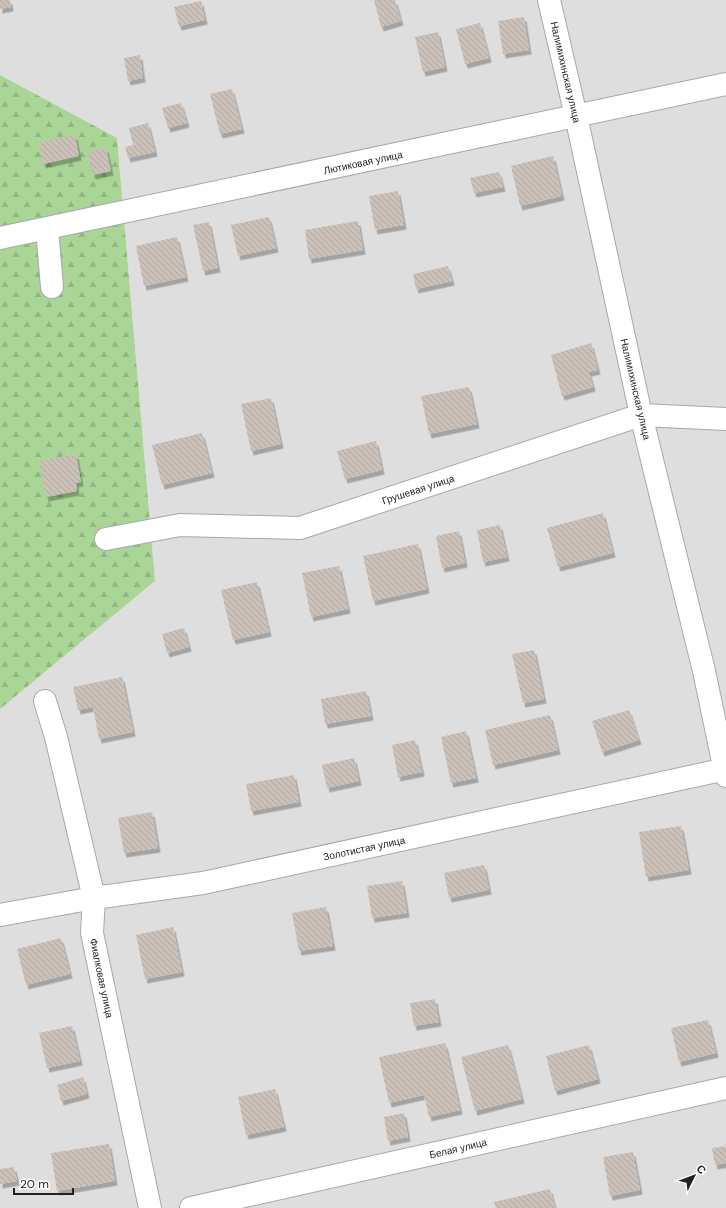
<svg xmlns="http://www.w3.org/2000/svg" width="726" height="1208" viewBox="0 0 726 1208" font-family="'DM Sans',sans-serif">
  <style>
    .residential { fill: #dfdede }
    .forest { fill: url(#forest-firs) }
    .building { fill: url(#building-back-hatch); filter: url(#shadow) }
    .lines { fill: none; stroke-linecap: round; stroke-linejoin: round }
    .minor-casing { stroke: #a8a8a8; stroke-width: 24 }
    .minor { stroke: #fff; stroke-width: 22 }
    .labels { text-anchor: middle; stroke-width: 3; stroke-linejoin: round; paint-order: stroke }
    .street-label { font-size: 10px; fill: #212121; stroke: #fff }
  </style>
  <defs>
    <pattern id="forest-firs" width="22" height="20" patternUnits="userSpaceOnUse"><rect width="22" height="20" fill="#a9d597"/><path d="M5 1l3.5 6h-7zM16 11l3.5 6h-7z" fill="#91b782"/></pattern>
    <pattern id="building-back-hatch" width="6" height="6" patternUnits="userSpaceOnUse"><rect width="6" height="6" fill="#cbc1b9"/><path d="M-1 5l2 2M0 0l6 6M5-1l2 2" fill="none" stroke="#aea69f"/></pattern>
    <filter id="shadow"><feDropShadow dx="2.5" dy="4.5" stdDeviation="0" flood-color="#0004"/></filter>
  </defs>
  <rect width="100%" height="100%" fill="#f2eee6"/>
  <path class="residential" d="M0 0H726V1208H0V709L155 581 117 138 0 75Z"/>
  <path class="forest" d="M0 75 117 138 155 581 0 709Z"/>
  <path class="building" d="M0 0H10L11 7 0 9Z
    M374 0H395L401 21 381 27Z
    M201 1 205 20 179 26 174 7Z
    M524 17 529 50 503 54 498 21Z
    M480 23 489 58 465 64 456 29Z
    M438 32 445 67 423 72 415 37Z
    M140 55 143 78 128 81 124 58Z
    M232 89 242 129 220 134 210 94Z
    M181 103 187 123 168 128 162 108Z
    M148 123 155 152 128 158 125 147 133 145 129 128Z
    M75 135 79 156 43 164 39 143Z
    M106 148 111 171 93 175 88 152Z
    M553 156 562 196 520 206 511 166Z
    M499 172 503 187 474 193 470 178Z
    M398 191 404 225 375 230 369 196Z
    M269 217 276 248 238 256 231 225Z
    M358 221 363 250 309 259 305 230Z
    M209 222 218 268 203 271 193 225Z
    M177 237 186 277 144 286 136 246Z
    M448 266 452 281 416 289 413 274Z
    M591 343 598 370 589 372 593 387 562 396 551 355Z
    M469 387 477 424 429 434 421 396Z
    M271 398 281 444 251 451 241 404Z
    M202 433 212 473 162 485 152 445Z
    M376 441 382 470 345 479 337 451Z
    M76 454 81 482 76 483 77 491 46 497 39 461Z
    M603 513 613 553 558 567 547 528Z
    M500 525 507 557 483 562 477 530Z
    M459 531 465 563 442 568 436 536Z
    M418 544 427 589 373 601 363 556Z
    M339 566 348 609 311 617 302 573Z
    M257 582 269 632 233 640 221 590Z
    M184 628 189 647 167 653 162 634Z
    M534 650 544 699 523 703 512 654Z
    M122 677 133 732 99 739 93 707 78 710 73 687Z
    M366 691 371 716 325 724 321 699Z
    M629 710 639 740 602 752 592 721Z
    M550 715 558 750 493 765 485 730Z
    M466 731 476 778 451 783 441 737Z
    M415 740 422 772 398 777 392 745Z
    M354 758 359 781 327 788 322 765Z
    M294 775 299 802 251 811 246 784Z
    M152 812 158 848 124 853 118 818Z
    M681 826 689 870 646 877 639 832Z
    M484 865 489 890 449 898 444 873Z
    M402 881 407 913 372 918 367 886Z
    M326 907 333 946 299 951 292 913Z
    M173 927 182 972 145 979 136 935Z
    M61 938 70 974 26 985 17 949Z
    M435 999 439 1022 414 1026 410 1003Z
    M708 1020 716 1053 679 1062 671 1028Z
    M72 1026 80 1061 47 1068 39 1033Z
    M445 1043 460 1110 429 1117 424 1095 389 1103 379 1057Z
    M508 1045 522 1099 475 1111 461 1057Z
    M589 1045 598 1079 555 1091 546 1056Z
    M83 1077 87 1094 61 1101 57 1085Z
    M275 1089 284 1127 246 1135 238 1097Z
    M404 1113 408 1137 388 1141 384 1117Z
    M109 1144 115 1181 57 1191 51 1153Z
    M726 1146V1163L715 1165 712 1148Z
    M633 1152 640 1190 610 1196 603 1157Z
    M14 1167 17 1181 0 1184V1169Z
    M550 1189 555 1208H496L494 1202Z"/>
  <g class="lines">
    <defs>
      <path id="minor" d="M549 0 576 116 641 415 704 671 726 776
        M47 229 52 287
        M0 238 726 84
        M106 539 180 525 300 528 641 415 726 419
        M45 701 56 737 94 898 92 933 150 1208
        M0 915 94 898 203 883 726 769
        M191 1208 726 1088"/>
    </defs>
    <use href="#minor" class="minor-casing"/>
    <use href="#minor" class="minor"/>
  </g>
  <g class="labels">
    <g class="street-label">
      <text transform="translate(566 72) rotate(77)" y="4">Налимихинская улица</text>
      <text transform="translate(363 162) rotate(-12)" y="4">Лютиковая улица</text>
      <text transform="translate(636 389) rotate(77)" y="4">Налимихинская улица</text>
      <text transform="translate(418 489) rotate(-18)" y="4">Грушевая улица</text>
      <text transform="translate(364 848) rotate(-12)" y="4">Золотистая улица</text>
      <text transform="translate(102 978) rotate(78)" y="4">Фиалковая улица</text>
      <text transform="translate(458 1148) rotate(-13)" y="4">Белая улица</text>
    </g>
  </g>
  <g transform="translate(694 1176) rotate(48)" stroke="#ffffff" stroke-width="3" paint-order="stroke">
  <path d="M0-3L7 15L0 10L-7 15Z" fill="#212121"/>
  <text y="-6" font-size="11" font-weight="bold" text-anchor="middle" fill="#212121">С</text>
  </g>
  <path d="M14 1188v6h59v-6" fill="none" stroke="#212121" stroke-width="2"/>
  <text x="20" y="1188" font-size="12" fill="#212121" stroke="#ffffff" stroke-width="3" paint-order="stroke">20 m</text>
</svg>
